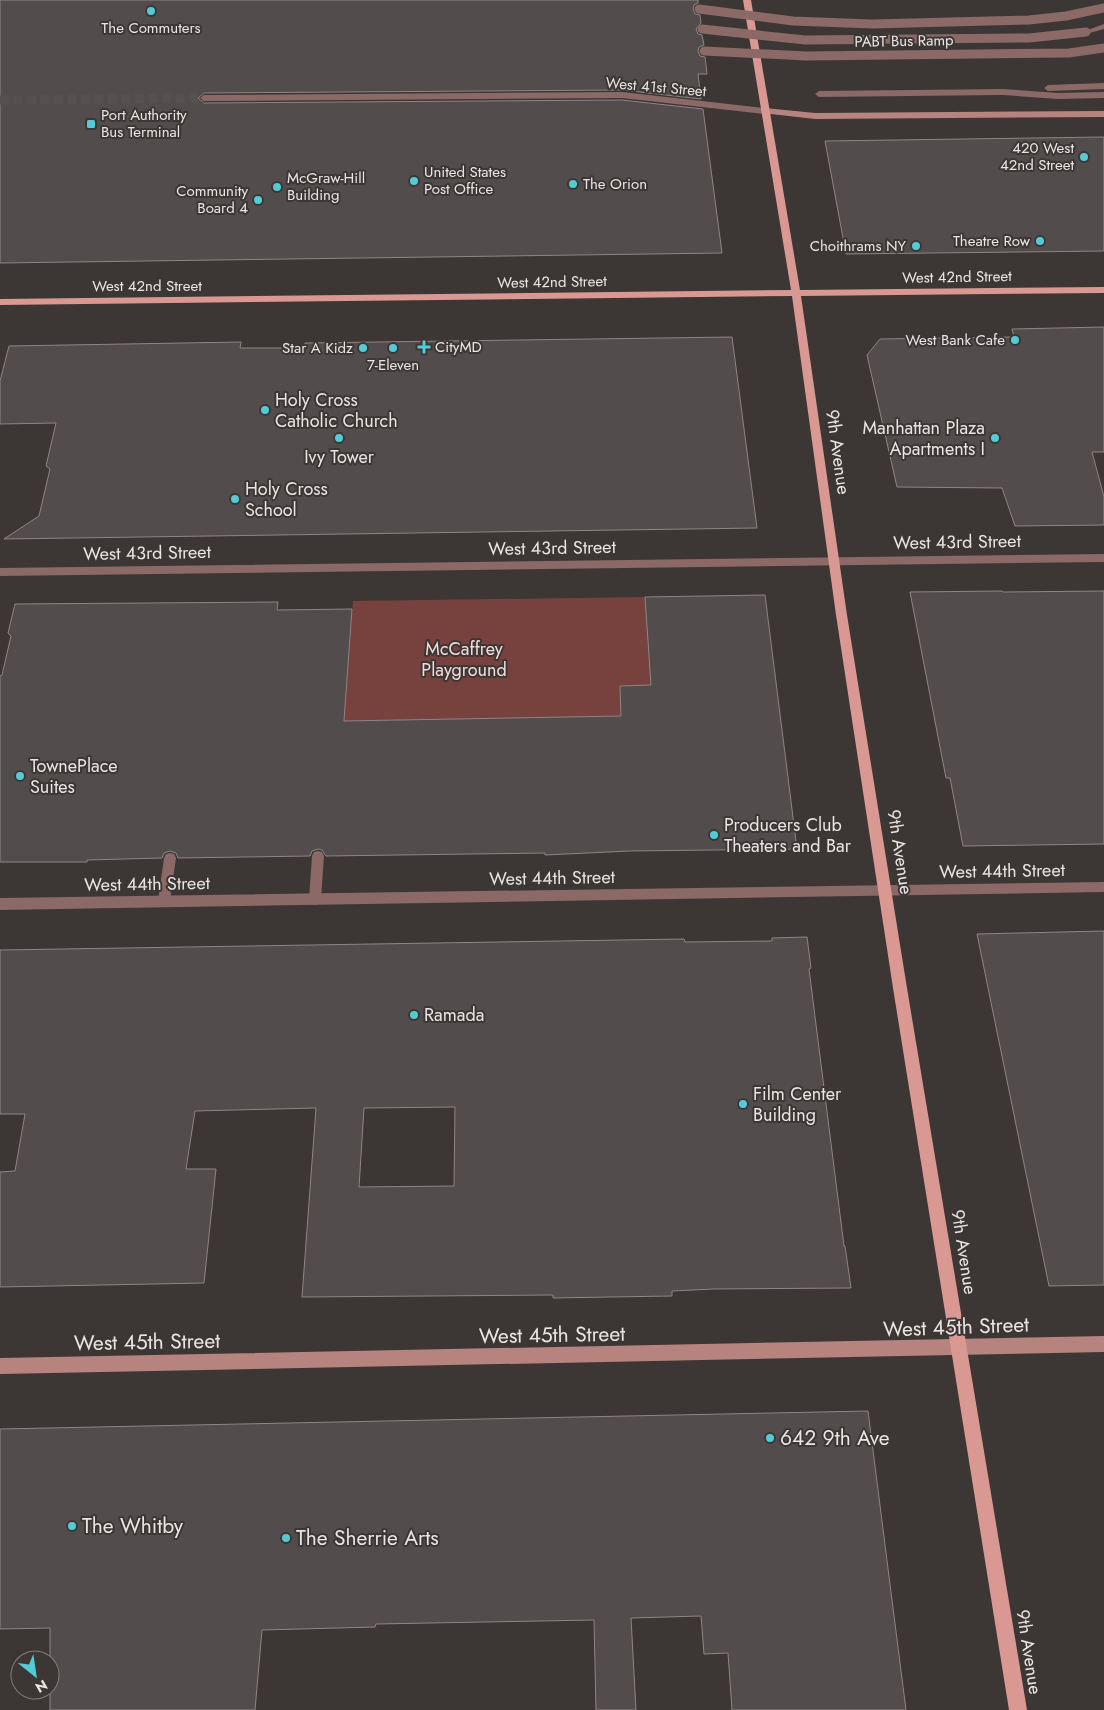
<svg xmlns="http://www.w3.org/2000/svg" width="1104" height="1710" viewBox="0 0 1104 1710" font-family="Jost,sans-serif">
  <style>
    .green { fill: #77423e }
    .building { fill: #534c4c; stroke: #8e8685; fill-rule: evenodd }
    .lines { fill: none; stroke-linecap: round; stroke-linejoin: round }
    .street-tunnel { stroke: #56504f; stroke-width: 9; stroke-dasharray: 9 4.5; stroke-linecap: butt }
    .lane { fill: #8a6966; fill-rule: evenodd }
    .street { fill: #8a6966; fill-rule: evenodd }
    .secondary { fill: #b7837f; fill-rule: evenodd }
    .primary { fill: #da9892; fill-rule: evenodd }
    .lane-bridge { stroke: #8a6966; stroke-width: 9 }
    .poi-dot { fill: #52cbd7; stroke: #3c3635; stroke-width: 2 }
    .labels { text-anchor: middle; stroke-width: 4; stroke-linejoin: round; paint-order: stroke }
    .far-poi-label { font-size: 15px; fill: #eae5e5; stroke: #3c3635; text-anchor: end }
    .far-street-label { font-size: 15px; fill: #eae5e5; stroke: #3c3635 }
    .poi-label { font-size: 18px; fill: #eae5e5; stroke: #3c3635; text-anchor: start }
    .street-label { font-size: 18px; fill: #eae5e5; stroke: #3c3635 }
    .park-label { font-size: 18px; fill: #f3dcda; stroke: #3c3635 }
    .near-street-label { font-size: 21px; fill: #eae5e5; stroke: #3c3635 }
    .near-poi-label { font-size: 21px; fill: #eae5e5; stroke: #3c3635; text-anchor: start }
  </style>
  <rect width="100%" height="100%" fill="#3c3635"/>
  <path class="green" d="M645 597 653 685 620 686 621 716 344 721 353 601Z"/>
  <path class="building" d="M0 0H698V3L694 5 693 9 695 14 700 15 701 23 696 29 698 34 702 35 704 45 699 47 698 51 700 56 705 57 707 74H698L701 99 622 90 204 93 198 98 204 103 622 100 703 109 722 253 0 263Z
    M1104 137V251L846 254 825 141Z
    M1104 327V452H1092L1104 497V525L1015 526 1002 488 897 487 867 355 880 339 1014 337 1012 329Z
    M732 337 757 528 4 539 39 516 50 469 46 466 56 423 0 424V381L9 346 241 342 240 348H305V343Z
    M1002 591 1003 592 1104 591V844L963 846 950 778H946L910 592Z
    M765 595 797 849 629 851 545 855V853L326 856 322 850 318 849 312 851 310 856 178 858 176 853 170 851 164 853 162 858 87 860V862H0V676L2 675 11 636 8 633 15 604 278 602 277 610 352 609 344 721 621 716 620 686 651 685 645 597Z
    M1104 931V1285L1049 1286 977 934Z
    M807 937 811 968 809 969 844 1246H845L851 1288 713 1289 672 1291V1296L610 1297 553 1298V1295L302 1297 316 1108 195 1111 186 1169H216L204 1283 0 1287V1172L15 1171 25 1114H0V950L684 939 685 942 772 941V938ZM455 1107 454 1186 359 1187 364 1108Z
    M868 1411 906 1710H732L728 1653 704 1654 701 1616 631 1618 636 1710H596L594 1620 376 1624 375 1627 262 1630 255 1710H50V1628L0 1629V1429Z"/>
  <g class="lines">
    <path class="street-tunnel" d="M0 100 204 98"/>
    <path class="lane" d="M1104 24V29L1086 34 1082 32Z
      M1104 83V89L1048 91 1044 88 1048 85Z
      M1003 89 1058 93 1104 92V98L1058 99 1003 95 819 97 815 94 819 91Z
      M318 851 322 852 324 856 321 899 320 903 315 905 310 903 309 899 312 856 314 852Z
      M170 853 174 854 176 858 170 901 169 905 164 907 159 905 158 901 164 858 166 854Z"/>
    <path class="street" d="M622 92 765 108 769 111 765 114 622 98 204 101 200 98 204 95Z
      M1104 554V562L0 576V568Z
      M1104 882V892L0 910V898Z"/>
    <path class="secondary" d="M765 108 815 113 1104 111V117L815 119 762 113V109Z
      M1104 1336V1352L0 1374V1358Z"/>
    <path class="primary" d="M743 0H751L800 290 1104 287V293L801 296 847 615 907 988 1027 1710H1009L893 988 836 615 792 296 0 305V299L791 290Z"/>
    <path class="lane-bridge" d="M699 9 793 21 872 24 1029 20 1066 16 1104 8
      M702 29 805 40 1029 38 1086 32
      M704 51 806 56 1069 53 1104 48"/>
  </g>
  <g class="poi-dot">
    <circle cx="151" cy="11" r="5"/>
    <rect x="86" y="119" width="10" height="10" rx="2.5"/>
    <circle cx="1084" cy="157" r="5"/>
    <circle cx="414" cy="181" r="5"/>
    <circle cx="573" cy="184" r="5"/>
    <circle cx="277" cy="187" r="5"/>
    <circle cx="258" cy="200" r="5"/>
    <circle cx="1040" cy="241" r="5"/>
    <circle cx="916" cy="246" r="5"/>
    <circle cx="1015" cy="340" r="5"/>
    <path d="M421.5 339.5h5v5h5v5h-5v5h-5v-5h-5v-5h5z"/>
    <circle cx="363" cy="348" r="5"/>
    <circle cx="393" cy="348" r="5"/>
    <circle cx="265" cy="410" r="5"/>
    <circle cx="339" cy="438" r="5"/>
    <circle cx="995" cy="438" r="5"/>
    <circle cx="235" cy="499" r="5"/>
    <circle cx="20" cy="776" r="5"/>
    <circle cx="714" cy="835" r="5"/>
    <circle cx="414" cy="1015" r="5"/>
    <circle cx="743" cy="1104" r="5"/>
    <circle cx="770" cy="1438" r="5"/>
    <circle cx="72" cy="1526" r="5"/>
    <circle cx="286" cy="1538" r="5"/>
  </g>
  <g class="labels">
    <g class="far-poi-label">
      <text x="151" y="33" text-anchor="middle">The Commuters</text>
      <text x="101" y="120" text-anchor="start">Port Authority<tspan x="101" dy="17">Bus Terminal</tspan></text>
      <text x="1074" y="153">420 West<tspan x="1074" dy="17">42nd Street</tspan></text>
      <text x="424" y="177" text-anchor="start">United States<tspan x="424" dy="17">Post Office</tspan></text>
      <text x="287" y="183" text-anchor="start">McGraw-Hill<tspan x="287" dy="17">Building</tspan></text>
      <text x="583" y="189" text-anchor="start">The Orion</text>
      <text x="248" y="196">Community<tspan x="248" dy="17">Board 4</tspan></text>
      <text x="1030" y="246">Theatre Row</text>
      <text x="906" y="251">Choithrams NY</text>
      <text x="1005" y="345">West Bank Cafe</text>
      <text x="435" y="352" text-anchor="start">CityMD</text>
      <text x="353" y="353">Star A Kidz</text>
      <text x="393" y="370" text-anchor="middle">7-Eleven</text>
    </g>
    <g class="far-street-label">
      <text transform="translate(904 41) rotate(-1)" y="5">PABT Bus Ramp</text>
      <text transform="translate(656 87) rotate(5)" y="5">West 41st Street</text>
      <text transform="translate(957 277) rotate(-1)" y="5">West 42nd Street</text>
      <text transform="translate(552 282) rotate(-1)" y="5">West 42nd Street</text>
      <text x="147" y="291">West 42nd Street</text>
    </g>
    <g class="poi-label">
      <text x="275" y="406">Holy Cross<tspan x="275" dy="21">Catholic Church</tspan></text>
      <text x="985" y="434" text-anchor="end">Manhattan Plaza<tspan x="985" dy="21">Apartments I</tspan></text>
      <text x="339" y="463" text-anchor="middle">Ivy Tower</text>
      <text x="245" y="495">Holy Cross<tspan x="245" dy="21">School</tspan></text>
      <text x="30" y="772">TownePlace<tspan x="30" dy="21">Suites</tspan></text>
      <text x="724" y="831">Producers Club<tspan x="724" dy="21">Theaters and Bar</tspan></text>
      <text x="424" y="1021">Ramada</text>
      <text x="753" y="1100">Film Center<tspan x="753" dy="21">Building</tspan></text>
    </g>
    <g class="street-label">
      <text transform="translate(838 452) rotate(82)" y="6">9th Avenue</text>
      <text transform="translate(957 542) rotate(-1)" y="6">West 43rd Street</text>
      <text transform="translate(552 548) rotate(-1)" y="6">West 43rd Street</text>
      <text transform="translate(147 553) rotate(-1)" y="6">West 43rd Street</text>
      <text transform="translate(900 852) rotate(81)" y="6">9th Avenue</text>
      <text transform="translate(1002 871) rotate(-1)" y="6">West 44th Street</text>
      <text transform="translate(552 878) rotate(-1)" y="6">West 44th Street</text>
      <text transform="translate(147 884) rotate(-1)" y="6">West 44th Street</text>
      <text transform="translate(964 1252) rotate(81)" y="6">9th Avenue</text>
      <text transform="translate(1029 1652) rotate(81)" y="6">9th Avenue</text>
    </g>
    <g class="park-label">
      <text x="464" y="655">McCaffrey<tspan x="464" dy="21">Playground</tspan></text>
    </g>
    <g class="near-street-label">
      <text transform="translate(956 1327) rotate(-2)" y="7">West 45th Street</text>
      <text transform="translate(552 1335) rotate(-1)" y="7">West 45th Street</text>
      <text transform="translate(147 1342) rotate(-1)" y="7">West 45th Street</text>
    </g>
    <g class="near-poi-label">
      <text x="780" y="1445">642 9th Ave</text>
      <text x="82" y="1533">The Whitby</text>
      <text x="296" y="1545">The Sherrie Arts</text>
    </g>
  </g>
  <g transform="translate(35 1675) rotate(150)"><circle r="24" fill="#3c3635" stroke="#827c7b"/>
  <path d="M0-4L9 19L0 12L-9 19Z" fill="#52cbd7"/>
  <text y="-8" font-size="14" font-weight="bold" text-anchor="middle" fill="#eae5e5">N</text>
  </g>
</svg>
